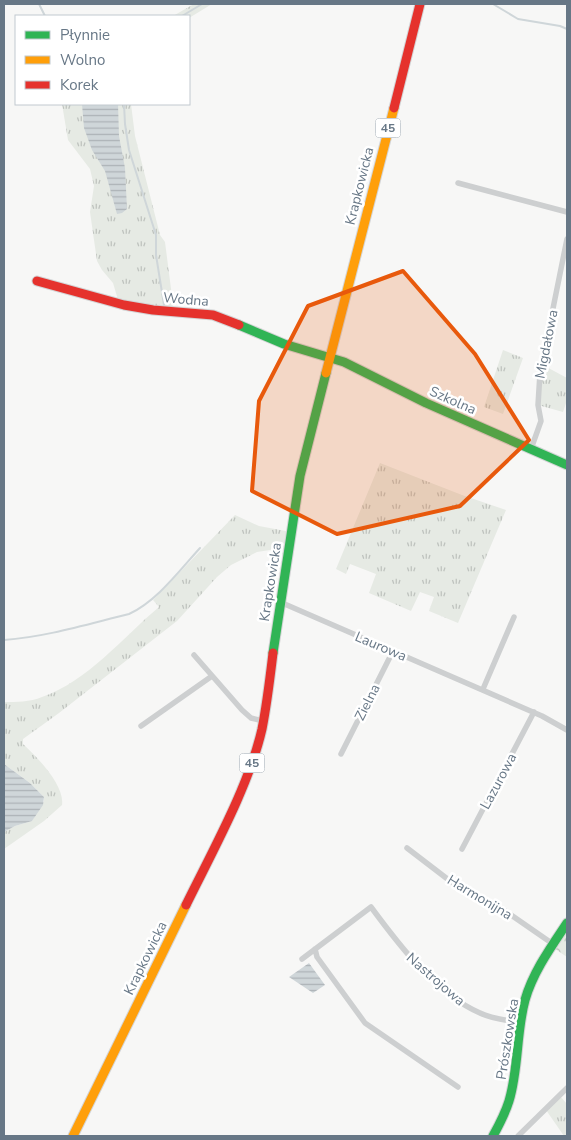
<svg xmlns="http://www.w3.org/2000/svg" width="571" height="1140" viewBox="0 0 571 1140" font-family="'Nunito Sans',sans-serif">
  <style>
    .grass { fill: url(#grass-tufts) }
    .forest { fill: url(#forest-crowns) }
    .water { fill: url(#water-rules) }
    .lines { fill: none; stroke-linecap: round; stroke-linejoin: round }
    .stream { stroke: #cfd6d9; stroke-width: 2 }
    .fast-casing { stroke: #d3d4d5; stroke-width: 11 }
    .slow-casing { stroke: #d3d4d5; stroke-width: 11 }
    .jam-casing { stroke: #d3d4d5; stroke-width: 11 }
    .street { stroke: #cdcfd0; stroke-width: 5.5 }
    .fast { stroke: #30b455; stroke-width: 9 }
    .slow { stroke: #ff9f0a; stroke-width: 9 }
    .jam { stroke: #e5322d; stroke-width: 9 }
    .marked { fill: #e8590c; fill-opacity: 0.2; stroke: #e8590c; stroke-width: 4; stroke-linejoin: round }
    .labels { text-anchor: middle; stroke-width: 5; stroke-linejoin: round; paint-order: stroke }
    .shield { fill: #fff; stroke: #95a0aa; stroke-width: 1 }
    .shield-label { font-size: 12px; font-weight: bold; fill: #677786 }
    .street-label { font-size: 14px; fill: #677786; stroke: #fff }
  </style>
  <defs>
    <pattern id="grass-tufts" width="24" height="20" patternUnits="userSpaceOnUse" patternTransform="scale(1.25)"><rect width="24" height="20" fill="#e6eae4"/><path d="M3 7l-1-3M5 7V3M7 7l1-3M15 17l-1-3M17 17v-4M19 17l1-3" fill="none" stroke="#bec2be"/></pattern>
    <pattern id="forest-crowns" width="20" height="18" patternUnits="userSpaceOnUse" patternTransform="scale(1.25)"><rect width="20" height="18" fill="#e6eae4"/><path d="M2 6a3 3 0 1 1 6 0M12 15a3 3 0 1 1 6 0" fill="none" stroke="#bec2be"/></pattern>
    <pattern id="water-rules" width="6" height="5" patternUnits="userSpaceOnUse" patternTransform="scale(1.25)"><rect width="6" height="5" fill="#cfd6d9"/><path d="M0 2.5h6" fill="none" stroke="#acb2b6"/></pattern>
  </defs>
  <rect width="100%" height="100%" fill="#f7f7f6"/>
  <path class="grass" d="M194 4H212L189 18V16H173Z
    M62 104H131L135 136 160 235 165 242 174 312 119 303 113 283 102 270 97 261 90 212 94 186 90 169 68 140Z
    M503 350 523 358 503 414 484 407Z
    M541 364 567 378V400L563 412 538 405Z
    M380 463 462 495 506 510 458 623 429 611 434 597 420 592 411 611 369 593 376 574 350 564 346 574 336 569Z
    M235 515 259 526 291 532 288 556 270 550 257 552 231 565 217 577 177 621 59 713 23 739V744C36 756 65 785 62 805L44 821 4 849V832L15 826 32 821 44 801V797L30 783 4 764V702C16 702 30 702 42 697 88 681 122 638 159 607L153 600Z
    M560 1096 567 1104V1136H564L546 1110Z"/>
  <path class="forest" d="M567 923V957L552 947Z"/>
  <path class="water" d="M82 104H118L119 136 125 168 127 209 122 213 117 214 105 171 92 150 84 128Z
    M4 764 30 783 44 797 43 805 32 821 15 826 4 832Z
    M309 963 325 985 313 993 289 977Z"/>
  <g class="lines">
    <path class="stream" d="M39 4 45 16
      M493 4 518 19 560 26 567 29
      M182 16 202 4
      M124 104 125 124 129 150 156 235V255L164 305
      M4 640C46 637 88 624 129 614 157 601 179 571 200 548"/>
    <defs>
      <path id="fast" d="M239 325 284 344 344 362 426 403 567 465
        M273 653 300 476 326 373
        M493 1136C499 1125 505 1114 509 1101 519 1068 516 1033 525 1000 533 972 551 947 567 923"/>
      <path id="slow" d="M326 373 394 108
        M73 1136 186 905"/>
      <path id="jam" d="M394 108 420 4
        M37 281 124 305 153 310 213 315 239 325
        M186 905C212 852 249 786 262 729 267 704 270 678 273 653"/>
    </defs>
    <use href="#fast" class="fast-casing"/>
    <use href="#slow" class="slow-casing"/>
    <use href="#jam" class="jam-casing"/>
    <path class="street" d="M458 183 567 212
      M531 449 541 421 538 405 540 373 567 239
      M280 602 542 716 567 730
      M194 655 242 710 251 718 263 721
      M483 689 514 617
      M141 726 212 676
      M341 754 393 651
      M407 848 454 884 474 895 495 904 553 944
      M462 849 534 712
      M315 949 317 957 365 1023 458 1087
      M302 959 371 907C399 945 436 994 480 1013 492 1019 507 1020 521 1023
      M518 1136 567 1088"/>
    <use href="#fast" class="fast"/>
    <use href="#slow" class="slow"/>
    <use href="#jam" class="jam"/>
  </g>
  <path class="marked" d="M403 271 475 354 529 440 460 506 337 534 252 491 259 401 308 306Z"/>
  <g class="labels">
    <g class="shield">
      <rect x="375.5" y="118.5" width="25" height="19" rx="4"/>
      <rect x="239.5" y="753.5" width="25" height="19" rx="4"/>
    </g>
    <g class="shield-label">
      <text x="388" y="132">45</text>
      <text x="252" y="767">45</text>
    </g>
    <g class="street-label">
      <text transform="translate(359 186) rotate(-76)" y="5">Krapkowicka</text>
      <text transform="translate(186 299) rotate(5)" y="5">Wodna</text>
      <text transform="translate(546 344) rotate(-79)" y="5">Migdałowa</text>
      <text transform="translate(453 400) rotate(24)" y="5">Szkolna</text>
      <text transform="translate(270 582) rotate(-81)" y="5">Krapkowicka</text>
      <text transform="translate(381 646) rotate(23)" y="5">Laurowa</text>
      <text transform="translate(367 702) rotate(-63)" y="5">Zielna</text>
      <text transform="translate(498 781) rotate(-62)" y="5">Lazurowa</text>
      <text transform="translate(480 897) rotate(31)" y="5">Harmonijna</text>
      <text transform="translate(145 958) rotate(-64)" y="5">Krapkowicka</text>
      <text transform="translate(436 979) rotate(41)" y="5">Nastrojowa</text>
      <text transform="translate(507 1039) rotate(-81)" y="5">Prószkowska</text>
    </g>
  </g>
  <rect width="571" height="1140" fill="none" stroke="#677786" stroke-width="10"/>
  <rect x="15" y="15" width="175" height="90" fill="#ffffff" stroke="#c2c9cf"/>
  <rect x="25" y="31" width="25" height="8" fill="#30b455" stroke="#c2c9cf"/>
  <text x="60" y="40" font-size="15" fill="#677786">Płynnie</text>
  <rect x="25" y="56" width="25" height="8" fill="#ff9f0a" stroke="#c2c9cf"/>
  <text x="60" y="65" font-size="15" fill="#677786">Wolno</text>
  <rect x="25" y="81" width="25" height="8" fill="#e5322d" stroke="#c2c9cf"/>
  <text x="60" y="90" font-size="15" fill="#677786">Korek</text>
</svg>
